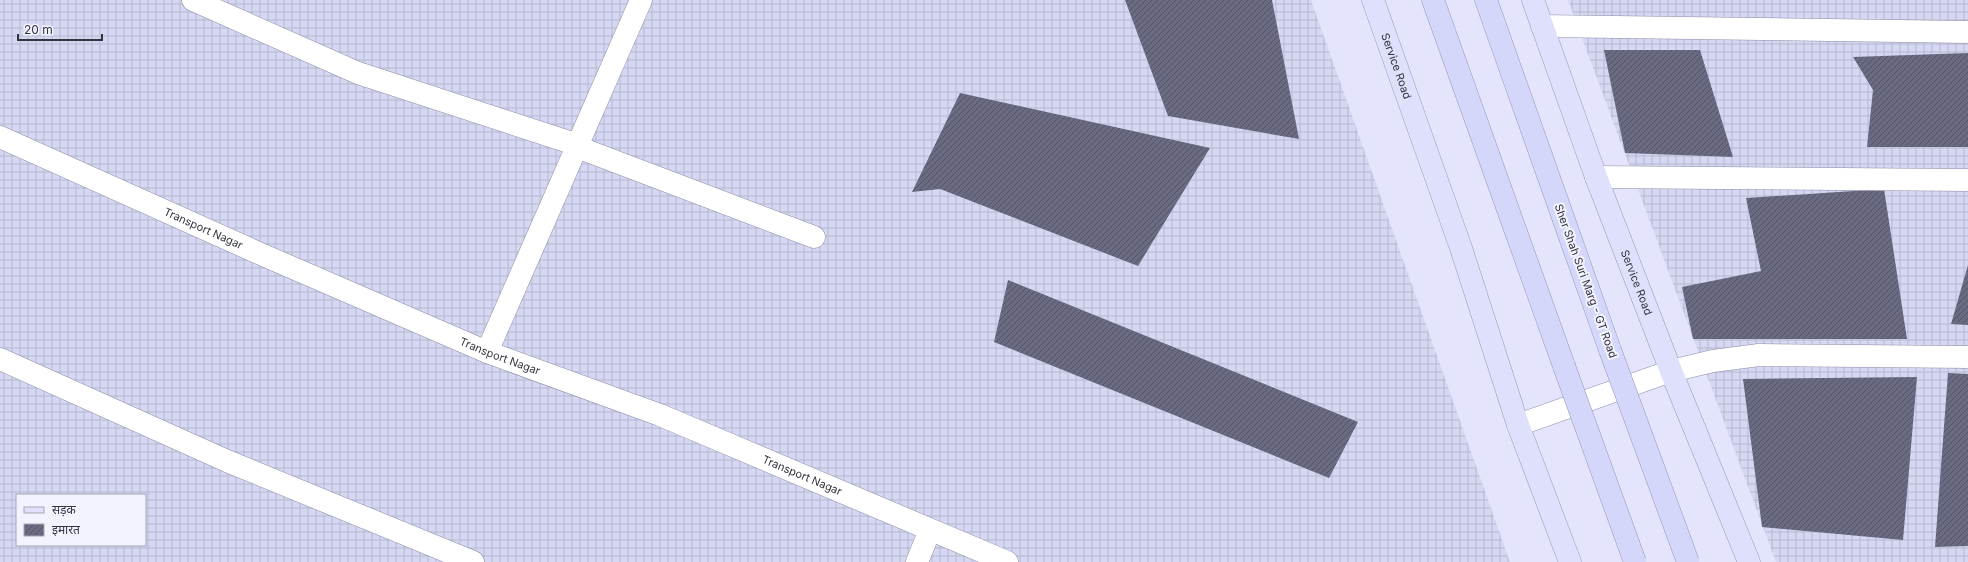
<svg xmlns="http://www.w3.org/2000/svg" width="1968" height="562" viewBox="0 0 1968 562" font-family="Inter,'Noto Sans Devanagari',sans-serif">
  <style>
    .industrial { fill: url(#industrial-grid); fill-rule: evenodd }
    .building { fill: url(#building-hatch) }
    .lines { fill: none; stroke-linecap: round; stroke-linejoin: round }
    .minor-casing { stroke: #8c8da7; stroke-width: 23 }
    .tertiary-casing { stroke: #8c8da7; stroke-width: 23 }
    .primary-casing { stroke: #9596b8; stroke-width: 23 }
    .trunk-casing { stroke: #9596b8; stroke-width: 23 }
    .minor { stroke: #fff; stroke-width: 22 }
    .tertiary { stroke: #fff; stroke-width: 22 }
    .primary { stroke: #dfe0fb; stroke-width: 22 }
    .trunk { stroke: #d4d6fa; stroke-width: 22 }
    .trunk-bridge-casing { stroke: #9596b8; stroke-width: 23; stroke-linecap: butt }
    .trunk-bridge { stroke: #d4d6fa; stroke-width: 22 }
    .labels { text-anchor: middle; stroke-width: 4; stroke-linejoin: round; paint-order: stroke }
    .street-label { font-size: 11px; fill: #34343f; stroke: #f3f3ff }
  </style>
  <defs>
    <pattern id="industrial-grid" width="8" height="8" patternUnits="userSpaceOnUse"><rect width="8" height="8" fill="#d5d7f3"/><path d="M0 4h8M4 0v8" fill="none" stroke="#b7b9d1"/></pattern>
    <pattern id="building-hatch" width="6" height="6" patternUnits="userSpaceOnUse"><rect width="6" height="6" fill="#6a6b83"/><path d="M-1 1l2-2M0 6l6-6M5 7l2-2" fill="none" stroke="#545467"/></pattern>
  </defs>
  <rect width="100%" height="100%" fill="#e4e5fc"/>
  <path class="industrial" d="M0 0H1311L1510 562H0ZM17 495H145V545H17Z
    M1568 0H1968V562H1776Z"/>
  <path class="building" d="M1125 0H1272L1299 139 1168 116Z
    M1604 50H1700L1733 157 1625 153Z
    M1968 53V147H1867L1873 90 1853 57Z
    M960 93 1210 148 1138 266 940 189 912 192Z
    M1884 189 1907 339H1693L1682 287 1761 271 1746 198Z
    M1968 265V325L1951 324Z
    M1008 280 1358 422 1329 478 994 342Z
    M1948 373 1968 374V546L1935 547Z
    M1917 377 1903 540 1762 527 1743 379Z"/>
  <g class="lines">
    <defs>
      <path id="minor" d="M193 0 358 73 578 145 585 150 814 237
        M1542 26 1968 32
        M1596 177 1968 180
        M487 352 641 0
        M0 359 227 461 473 562
        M1518 425 1671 371 1713 361 1759 355 1968 357
        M917 562 930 530"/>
      <g id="tertiary">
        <path id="s1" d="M0 137 263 255 487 352 660 415 1007 562"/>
      </g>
      <g id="primary">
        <path id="s2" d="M1373 0 1461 248 1518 425 1570 562"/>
        <path id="s3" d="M1533 0 1596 177 1671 371 1749 562"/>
      </g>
      <path id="trunk" d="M1433 0 1564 366
        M1486 0 1610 350"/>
    </defs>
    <use href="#minor" class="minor-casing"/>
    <use href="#tertiary" class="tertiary-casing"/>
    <use href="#primary" class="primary-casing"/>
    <use href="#trunk" class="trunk-casing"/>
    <use href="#minor" class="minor"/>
    <use href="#tertiary" class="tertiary"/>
    <use href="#primary" class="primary"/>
    <use href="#trunk" class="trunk"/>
    <defs>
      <path id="trunk-bridge" d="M1610 350 1688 562
        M1564 366 1635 562"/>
    </defs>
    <use href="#trunk-bridge" class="trunk-bridge-casing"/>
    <use href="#trunk-bridge" class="trunk-bridge"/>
  </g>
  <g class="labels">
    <g class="street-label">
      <text dy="4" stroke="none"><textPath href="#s2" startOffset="70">Service Road</textPath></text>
      <text dy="4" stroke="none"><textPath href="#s1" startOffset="223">Transport Nagar</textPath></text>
      <text transform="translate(1586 281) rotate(70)" y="4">Sher Shah Suri Marg - GT Road</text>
      <text dy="4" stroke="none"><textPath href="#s3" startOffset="301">Service Road</textPath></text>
      <text dy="4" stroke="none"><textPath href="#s1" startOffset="546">Transport Nagar</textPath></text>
      <text dy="4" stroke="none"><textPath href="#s1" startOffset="871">Transport Nagar</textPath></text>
    </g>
  </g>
  <rect x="16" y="494" width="130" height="52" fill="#f3f3ff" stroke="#a7a7b2"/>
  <rect x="24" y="507" width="20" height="6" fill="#dfe0fb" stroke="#a7a7b2"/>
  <text x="52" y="514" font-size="12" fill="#34343f">सड़क</text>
  <rect x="24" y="524" width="20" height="12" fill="url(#building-hatch)" stroke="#a7a7b2"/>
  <text x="52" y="534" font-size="12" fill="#34343f">इमारत</text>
  <path d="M18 34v6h84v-6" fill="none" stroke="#34343f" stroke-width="2"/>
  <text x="24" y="34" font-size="12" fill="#34343f" stroke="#f3f3ff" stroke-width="3" paint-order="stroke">20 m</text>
</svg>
